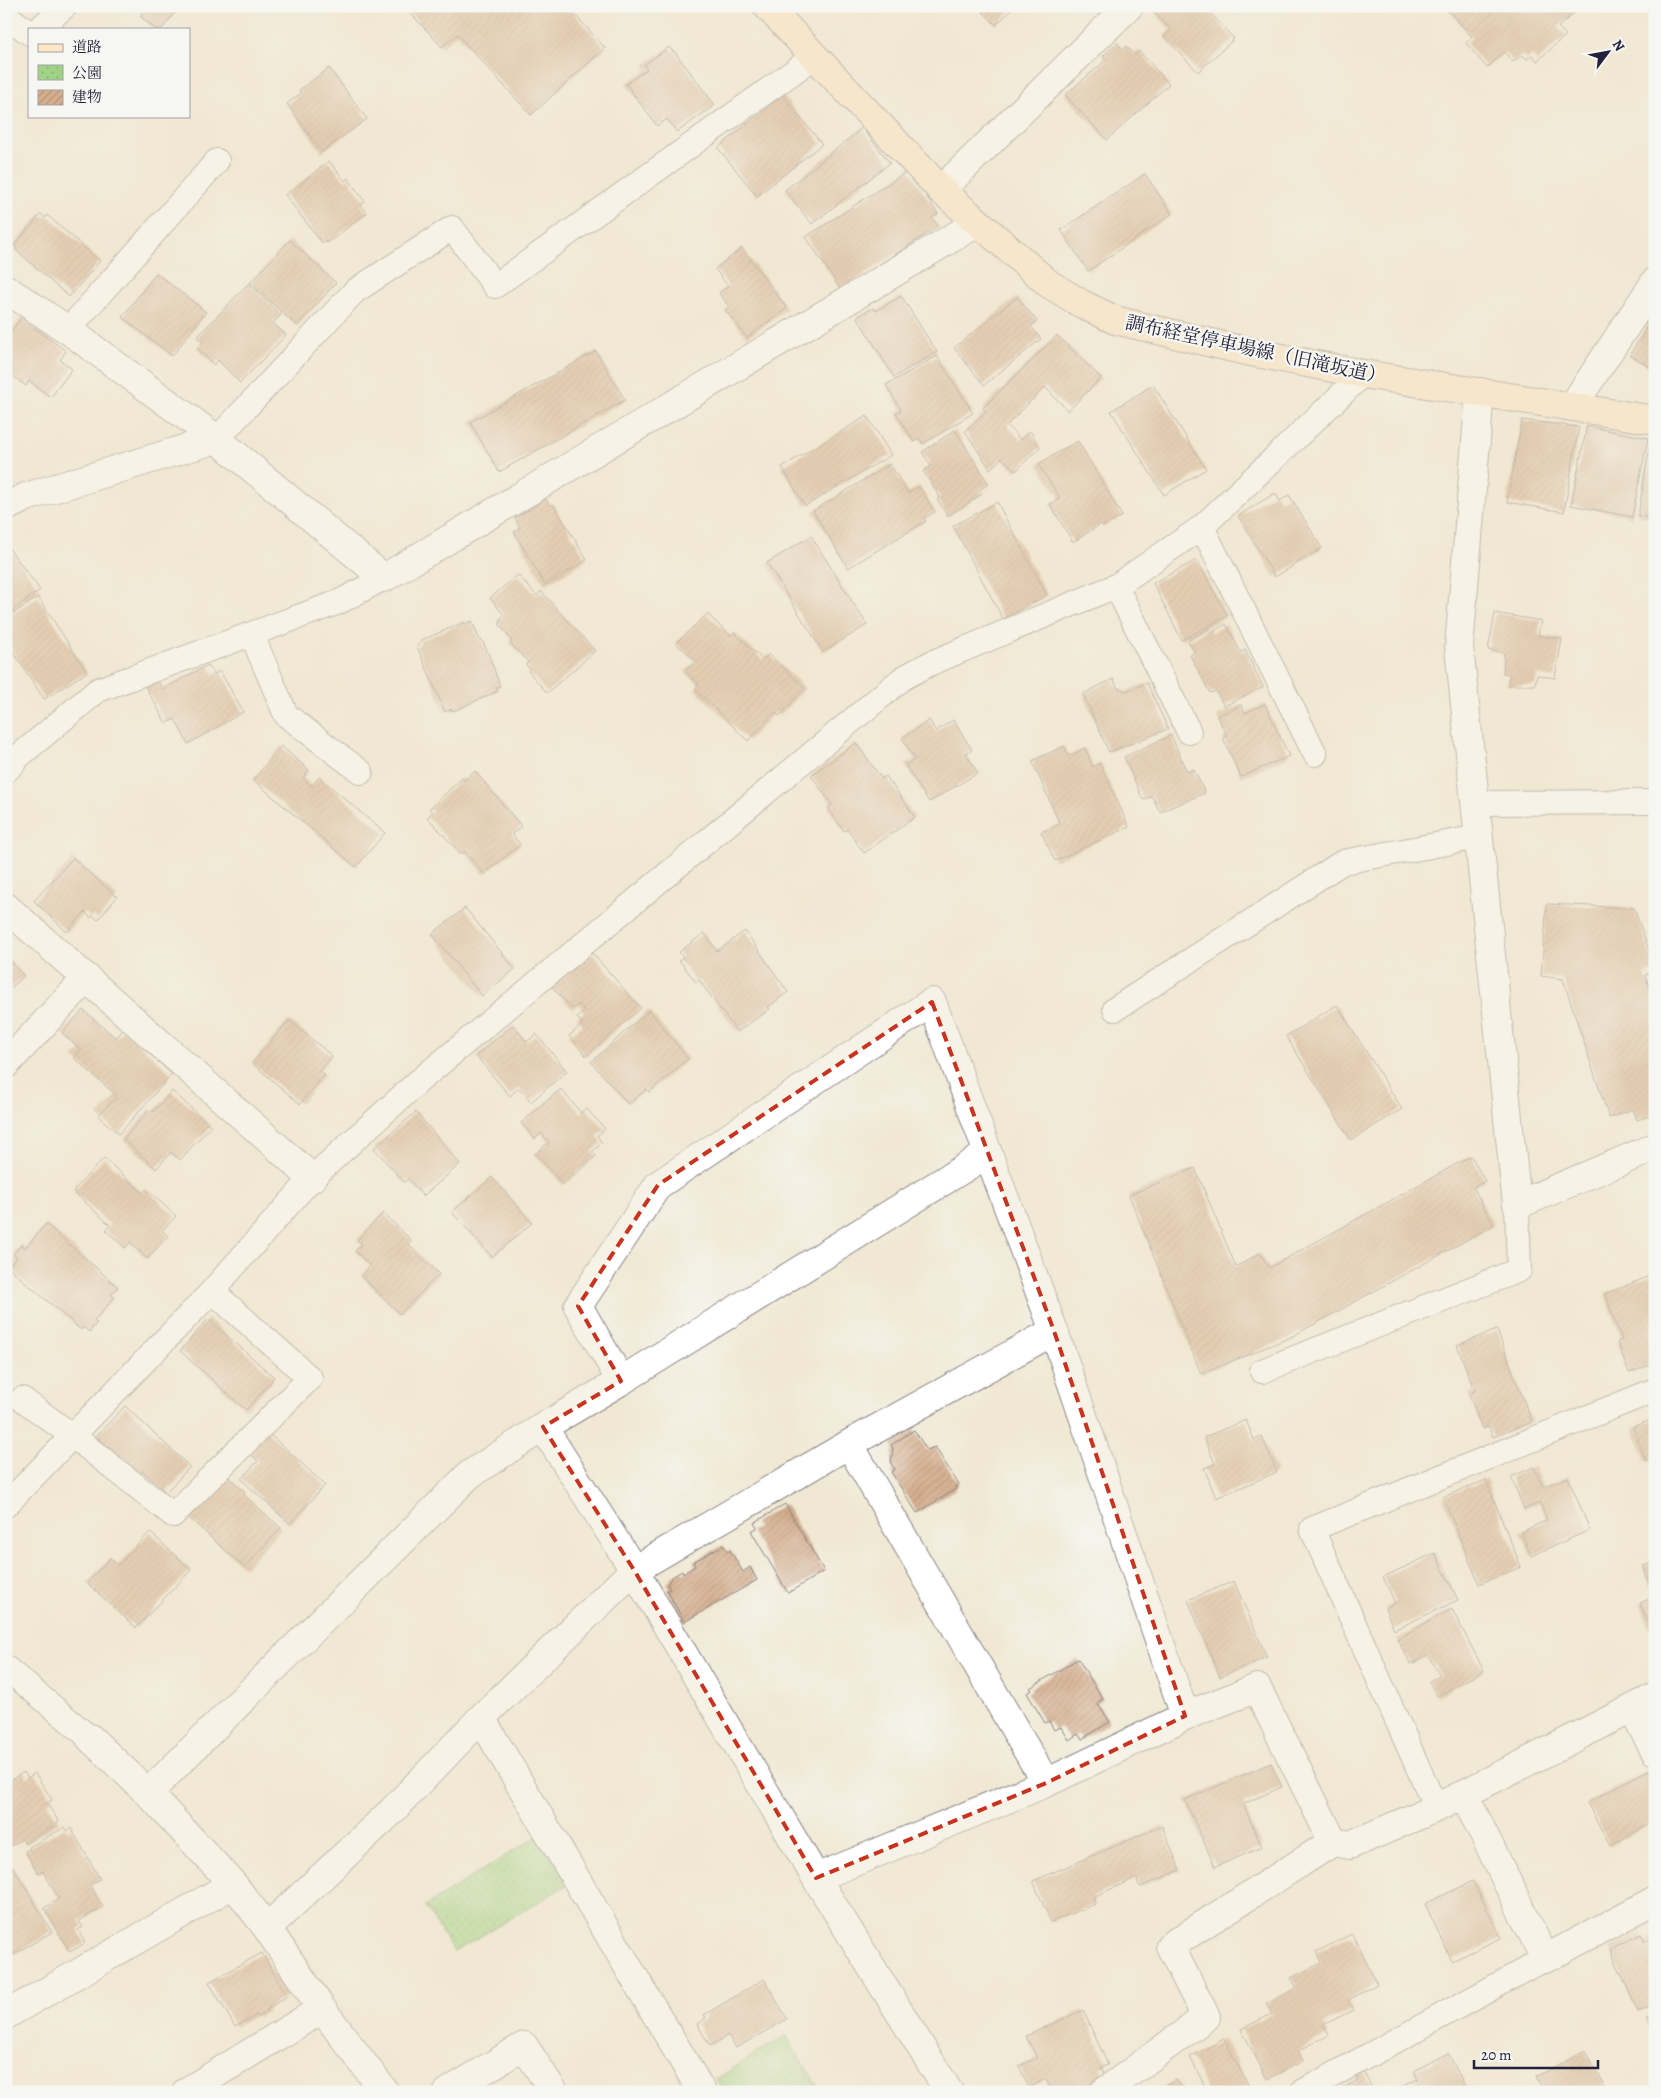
<svg xmlns="http://www.w3.org/2000/svg" width="1661" height="2098" viewBox="0 0 1661 2098" font-family="Alegreya,'Noto Serif JP',serif">
  <style>
    .park { fill: url(#park-dots); stroke: #607b60 }
    .building { fill: url(#building-hatch) }
    .lines { fill: none; stroke-linecap: round; stroke-linejoin: round }
    .service-casing { stroke: #898586; stroke-width: 26 }
    .minor-casing { stroke: #898586; stroke-width: 30 }
    .secondary-casing { stroke: #898586; stroke-width: 30 }
    .service { stroke: #fff; stroke-width: 24 }
    .minor { stroke: #fff; stroke-width: 28 }
    .secondary { stroke: #fde5c5; stroke-width: 28 }
    .marked { fill: none; stroke: #c8321e; stroke-width: 4; stroke-dasharray: 10 6; stroke-linejoin: round }
    .labels { text-anchor: middle; stroke-width: 4.5; stroke-linejoin: round; paint-order: stroke }
    .street-label { font-size: 19px; fill: #22223b; stroke: #f6f6f2 }
  </style>
  <defs>
    <pattern id="park-dots" width="8" height="8" patternUnits="userSpaceOnUse" patternTransform="scale(1.25)"><rect width="8" height="8" fill="#9fd485"/><path d="M2 2h.1M6 6h.1" fill="none" stroke="#89b674" stroke-width="1.8" stroke-linecap="round"/></pattern>
    <pattern id="building-hatch" width="6" height="6" patternUnits="userSpaceOnUse" patternTransform="scale(1.25)"><rect width="6" height="6" fill="#d5ae8c"/><path d="M-1 1l2-2M0 6l6-6M5 7l2-2" fill="none" stroke="#b7957a"/></pattern>
  </defs>
  <rect width="100%" height="100%" fill="#f6f6f2"/>
  <filter id="ink" filterUnits="userSpaceOnUse"><feTurbulence type="fractalNoise" baseFrequency=".02" numOctaves="2"/><feDisplacementMap in="SourceGraphic" scale="10" xChannelSelector="R" yChannelSelector="G"/><feConvolveMatrix kernelMatrix="1 2 1 2 8 2 1 2 1" color-interpolation-filters="sRGB"/></filter>
  <filter id="wash" filterUnits="userSpaceOnUse"><feTurbulence type="fractalNoise" baseFrequency=".0096" numOctaves="4" result="noise"/><feDisplacementMap in="SourceGraphic" scale="20" xChannelSelector="R" yChannelSelector="G"/><feGaussianBlur stdDeviation="1.12" result="paint"/><feColorMatrix in="noise" values="0 0 0 0 0 0 0 0 0 0 0 0 0 0 0 0 0 1.4 0 .05"/><feComposite in="paint" operator="in"/></filter>
  <g filter="url(#wash)">
    <rect width="100%" height="100%" fill="#f0e8d2"/>
    <path class="park" d="M544 1832 572 1882 454 1952 425 1906Z
      M786 2035 821 2092H724L716 2079Z"/>
    <g id="blocks">
      <path class="building" d="M148 6H185L180 13 177 10 162 29H155L140 16Z
        M404 6H567L605 48 531 115 457 34 442 47Z
        M977 6H1015L996 25Z
        M1158 6H1204L1234 39 1198 72 1164 36 1171 30 1153 11Z
        M1453 6H1582L1558 27 1566 35 1537 61 1532 55 1527 59 1522 55 1513 62 1504 52 1487 68 1466 43 1472 37 1448 10Z
        M1117 43 1123 49 1126 46 1135 55 1139 51 1169 84 1107 140 1065 95 1106 60 1103 56Z
        M669 47 673 52 674 51 715 105 677 132 667 119 657 126 626 84 647 69 644 65Z
        M329 68 367 119 322 152 287 104 301 93 299 90Z
        M782 95 822 144 757 196 718 148Z
        M862 128 890 163 812 224 785 190Z
        M329 161 345 181 348 178 365 202 361 205 367 213 327 243 326 241 322 243 285 195Z
        M909 170 938 214 932 218 938 226 841 290 806 237Z
        M1145 174 1172 214 1088 271 1061 230Z
        M41 214 45 218 47 215 100 261 69 297 15 249 17 247 14 245Z
        M290 240 336 283 297 326 250 283Z
        M742 248 787 308 747 338 725 310 729 307 719 293 728 286 715 269Z
        M156 273 206 312 172 356 122 317Z
        M248 284 281 315 273 323 286 335 240 383 218 360 214 365 197 348 203 342 197 337Z
        M901 296 937 352 894 377 857 317 873 308 876 311Z
        M1017 297 1037 321 1031 326 1041 339 984 385 954 348Z
        M1655 312V370L1630 355Z
        M21 318 66 351 60 360 72 369 51 397 29 381 26 386 7 371 10 367 6 364V338Z
        M1057 335 1101 378 1068 411 1045 387 1007 425 1021 440 1030 431 1040 447 1016 471 1002 458 990 469 965 431 986 411 983 408Z
        M596 351 625 400 499 472 470 422Z
        M937 356 973 413 923 444 919 438 914 442 896 413 901 410 886 385Z
        M1153 385 1206 469 1164 495 1111 411Z
        M867 416 891 455 805 506 782 467Z
        M1522 420 1579 427 1564 512 1507 502Z
        M1587 426 1648 438 1632 517 1571 505Z
        M955 430 989 484 979 490 982 494 948 516 937 499 940 497 923 471 931 466 922 452Z
        M1078 441 1122 516 1103 527 1101 524 1073 542 1050 504 1060 498 1038 464Z
        M1650 443 1655 444V518L1638 516Z
        M890 464 908 493 919 486 935 512 924 518 926 521 848 568 813 511Z
        M1275 493 1280 501 1289 495 1322 548 1275 577 1238 516Z
        M546 499 550 506 553 504 587 560 545 585 514 532 520 528 515 518Z
        M997 502 1047 595 1003 619 953 526Z
        M811 536 867 625 823 652 767 563Z
        M8 547 40 590 6 615V548Z
        M1197 560 1227 616 1182 640 1153 583Z
        M518 575 537 596 541 591 595 651 547 693 528 671 530 669 526 665 528 662 510 643 512 641 499 624 501 622 500 619 504 615 490 598Z
        M38 597 87 672 44 699 6 641V618Z
        M1495 613 1541 621 1538 635 1562 639 1555 678 1537 675 1535 685H1507L1510 674 1503 673 1504 653 1488 650Z
        M707 614 731 636 734 632 763 660 769 654 805 688 779 716 775 712 748 741 695 689 699 684 685 672 696 661 676 643Z
        M472 621 480 641 482 640 489 655 500 686 496 688 498 691 453 711 452 709 445 712 417 646 421 643 420 641 464 622 465 624Z
        M1226 624 1241 652 1245 650 1263 687 1224 706 1216 691 1210 693 1190 655 1195 652 1188 641 1209 628 1211 633Z
        M208 665 214 674 220 671 243 712 188 744 175 719 166 723 144 684 156 678 163 689Z
        M1113 679 1118 688 1126 691 1147 683 1168 729 1109 752 1083 694Z
        M1265 704 1289 756 1241 777 1223 738 1227 736 1217 716 1241 705 1245 713Z
        M929 720 936 731 953 720 972 750 966 754 978 773 929 802 905 765 915 759 902 738Z
        M1171 735 1187 772 1194 769 1205 793 1160 812 1152 796 1143 800 1124 757Z
        M856 743 882 779 886 776 915 817 864 853 847 829 844 831 828 808 832 805 811 775Z
        M281 746 309 770 303 778 312 786 319 777 385 833 356 867 253 780Z
        M1064 746 1069 756 1085 748 1093 767 1100 763 1129 827 1055 861 1041 832 1060 824 1032 761Z
        M475 771 521 826 512 834 520 845 484 874 464 851 461 854 427 817 433 812 429 809 462 778 465 780Z
        M73 858 117 897 98 920 93 915 91 918 85 912 67 932 34 901Z
        M1547 904 1634 908 1655 968V971L1645 975 1655 1001V1114L1637 1120 1633 1109 1609 1118 1563 979 1541 976Z
        M465 908 515 969 482 996 432 934Z
        M745 931 788 992 768 1007 770 1009 737 1032 699 980 696 982 679 960 683 957 679 952 704 933 717 951Z
        M592 953 641 1008 586 1056 569 1036 583 1024 577 1018 585 1011 579 1004 572 1009 552 987Z
        M6 956 24 976 6 992Z
        M1337 1005 1402 1109 1351 1140 1286 1036Z
        M83 1010 116 1038 123 1030 172 1074 119 1134 98 1116 117 1096 74 1058 81 1050 62 1033Z
        M649 1010 688 1059 649 1092 647 1089 628 1104 591 1062Z
        M289 1020 332 1056 319 1071 325 1075 300 1104 252 1063Z
        M513 1025 527 1042 536 1034 567 1071 531 1102 519 1088 510 1096 476 1056Z
        M561 1089 581 1113 586 1108 605 1129 597 1136 602 1143 592 1152 596 1156 563 1185 535 1154 549 1142 541 1133 535 1139 521 1123Z
        M172 1091 211 1126 180 1160 171 1152 156 1169 123 1139 150 1109 153 1112Z
        M416 1112 460 1164 423 1196 408 1179 404 1182 374 1148Z
        M1471 1156 1485 1181 1473 1187 1494 1225 1291 1337 1201 1374 1129 1195 1195 1168 1236 1267 1260 1253 1269 1268Z
        M104 1158 143 1193 146 1189 176 1216 162 1231 168 1236 147 1259 130 1242 125 1248 106 1230 110 1225 73 1191Z
        M492 1177 532 1223 492 1257 452 1212Z
        M383 1213 412 1241 409 1245 439 1274 400 1314 361 1276 370 1266 355 1251 362 1244 357 1240Z
        M46 1224 118 1287 111 1295 114 1298 94 1321 97 1323 89 1332 83 1327 81 1330 8 1267 17 1257 13 1254 22 1244 25 1248Z
        M1655 1274V1363L1629 1373 1617 1342 1622 1340 1605 1294Z
        M208 1319 274 1377 271 1380 272 1381 246 1410 180 1351Z
        M1497 1330 1532 1422 1493 1437 1489 1427 1482 1429 1469 1394 1475 1391 1457 1345Z
        M125 1406 190 1467 166 1492 142 1471 138 1475 96 1436Z
        M1655 1418V1458L1646 1461 1633 1427Z
        M1246 1420 1254 1440 1262 1437 1277 1472 1216 1498 1204 1468 1215 1464 1204 1437Z
        M264 1429 325 1485 290 1524 241 1479 258 1461 246 1450Z
        M914 1430 927 1450 935 1447 959 1485 955 1487 956 1489 917 1513 891 1472 895 1469 891 1464 893 1448 891 1445Z
        M1534 1467 1543 1487 1568 1477 1590 1530 1531 1556 1521 1532 1547 1520 1540 1503 1524 1509 1511 1477Z
        M225 1474 245 1492 243 1494 281 1528 245 1568 187 1516Z
        M1486 1480 1521 1567 1479 1584 1443 1497Z
        M785 1504 824 1571 788 1593 751 1531 757 1528 754 1523Z
        M150 1532 191 1570 136 1628 87 1583 110 1558 118 1565Z
        M723 1545 728 1552 730 1550 743 1572 750 1567 757 1580 684 1622 667 1590 670 1589 667 1584 672 1577 682 1571 683 1574 695 1566 693 1562Z
        M1435 1553 1458 1600 1394 1630 1385 1608 1395 1603 1383 1577Z
        M1655 1562V1632L1652 1633 1640 1603 1654 1597 1643 1566Z
        M1234 1581 1267 1657 1220 1677 1188 1600Z
        M1452 1609 1484 1671 1437 1696 1429 1681 1440 1676 1428 1655 1411 1664 1397 1639Z
        M1078 1659 1103 1699 1097 1703 1110 1722 1082 1739 1078 1734 1069 1740 1061 1727 1054 1730 1049 1721 1045 1723 1027 1693 1032 1690 1030 1688Z
        M1271 1763 1282 1787 1243 1804 1262 1847 1215 1867 1185 1800Z
        M1648 1770 1655 1783V1821L1610 1846 1587 1803Z
        M24 1772 28 1778 35 1773 52 1800 47 1803 59 1822 25 1844 22 1839 6 1849V1783Z
        M1162 1826 1180 1870 1140 1887 1136 1878 1093 1897 1095 1904 1051 1922 1033 1881Z
        M65 1827 67 1831 71 1828 100 1879 90 1885 103 1907 79 1921 83 1927 78 1930 85 1943 70 1952 44 1908 59 1899 43 1871 38 1873 25 1851 30 1849 29 1847Z
        M13 1867 52 1932 6 1959V1871Z
        M1473 1881 1501 1938 1452 1961 1425 1904Z
        M1352 1934 1377 1984 1348 2000 1353 2010 1323 2025 1329 2035 1298 2051 1303 2061 1267 2079 1241 2029 1272 2014 1266 2004 1297 1988 1291 1978 1321 1963 1316 1952Z
        M1641 1934 1645 1941 1655 1936V2005L1638 2012 1610 1949Z
        M262 1953 287 1996 267 2009 268 2011 258 2017 257 2015 235 2027 209 1982Z
        M764 1979 787 2019 736 2048 728 2035 710 2046 697 2024 706 2018 704 2015Z
        M1083 2010 1108 2065 1101 2068 1105 2076 1098 2079 1102 2086 1090 2092H1052L1046 2079 1029 2088 1019 2066 1037 2058 1026 2036Z
        M1655 2015V2035L1646 2019Z
        M1224 2039 1252 2092H1208L1190 2057Z
        M1585 2051 1607 2092H1544L1536 2077Z
        M1448 2053 1468 2092H1395V2090L1418 2079 1414 2071Z
        M1363 2071 1374 2092H1335L1358 2080 1356 2075Z
        M1176 2080 1183 2092H1155Z"/>
    </g>
  </g>
  <g filter="url(#ink)">
    <use href="#blocks" fill-opacity="0" stroke="#898586" stroke-width="1"/>
    <g class="lines">
      <defs>
        <path id="service" d="M6 15 29 33
          M39 29 65 6
          M68 330 217 161
          M217 439 355 291 452 228 495 286 814 57
          M1202 527 1315 754
          M1116 586 1189 732
          M252 635 286 715 361 772
          M12 762 98 690 339 602 384 578
          M1476 803 1655 802
          M1115 1009 1343 862 1479 837
          M1262 1371 1519 1270 1517 1205
          M22 1399 73 1436 173 1515 310 1378 212 1291
          M6 1505 212 1291 312 1178 419 1081 903 678 931 663 1116 586 1202 527 1363 374
          M6 1668 90 1738
          M1436 1808 1312 1529 1655 1390
          M1302 2092 1545 1959"/>
        <path id="minor" d="M941 190 1129 6
          M6 289 68 330 217 439 384 578 977 223
          M1480 392 1459 647 1517 1205 1655 1147
          M1572 407 1655 282
          M6 507 26 497 217 439
          M6 768 12 762
          M6 907 312 1178
          M6 1064 87 978
          M621 1381 578 1306 658 1185 932 1002 1054 1331 1185 1716
          M543 1427 634 1570 816 1878 949 2092
          M849 1444 1046 1783
          M1632 1709 1655 1751
          M481 1718 702 2092
          M90 1738 148 1793 233 1884 267 1928 322 2009 385 2092
          M148 1793 469 1475 543 1427 621 1381 987 1154
          M1464 1794 1545 1959 1655 1900
          M816 1878 1046 1783 1185 1716 1257 1688 1333 1842
          M267 1928 392 1811 481 1718 634 1570 849 1444 1054 1331
          M6 2015 233 1884
          M186 2092 322 2009
          M448 2092 524 2046 554 2092
          M1104 2092 1206 2017 1170 1946 1333 1842 1350 1845 1436 1808 1655 1697"/>
        <path id="secondary" d="M767 6 941 190 1049 284 1082 304 1115 320 1241 350 1363 374 1655 420"/>
      </defs>
      <use href="#service" class="service-casing"/>
      <use href="#minor" class="minor-casing"/>
      <use href="#secondary" class="secondary-casing"/>
      <use href="#service" class="service"/>
      <use href="#minor" class="minor"/>
      <use href="#secondary" class="secondary"/>
    </g>
  </g>
  <path d="M0 0H1661V2098H0ZM932 1002 1054 1331 1185 1716 1046 1783 816 1878 634 1570 543 1427 621 1381 578 1306 658 1185Z" fill="#f0e8d2" fill-opacity=".55" fill-rule="evenodd"/>
  <path class="marked" d="M932 1002 1054 1331 1185 1716 1046 1783 816 1878 634 1570 543 1427 621 1381 578 1306 658 1185Z"/>
  <g class="labels">
    <g class="street-label">
      <text transform="translate(1256 349) rotate(12)" y="7">調布経堂停車場線（旧滝坂道）</text>
    </g>
  </g>
  <rect width="1661" height="2098" fill="none" stroke="#f6f6f2" stroke-width="25"/>
  <rect x="28" y="28" width="162" height="90" fill="#f6f6f2" stroke="#a1a1a9"/>
  <rect x="38" y="44" width="25" height="8" fill="#fde5c5" stroke="#a1a1a9"/>
  <text x="72" y="52" font-size="15" fill="#22223b">道路</text>
  <rect x="38" y="65" width="25" height="15" fill="url(#park-dots)" stroke="#a1a1a9"/>
  <text x="72" y="78" font-size="15" fill="#22223b">公園</text>
  <rect x="38" y="90" width="25" height="15" fill="url(#building-hatch)" stroke="#a1a1a9"/>
  <text x="72" y="102" font-size="15" fill="#22223b">建物</text>
  <g transform="translate(1608 52) rotate(58)" stroke="#f6f6f2" stroke-width="4" paint-order="stroke">
  <path d="M0-4L9 19L0 12L-9 19Z" fill="#22223b"/>
  <text y="-8" font-size="14" font-weight="bold" text-anchor="middle" fill="#22223b">N</text>
  </g>
  <path d="M1474 2060v8h124v-8" fill="none" stroke="#22223b" stroke-width="2.5"/>
  <text x="1481" y="2060" font-size="15" fill="#22223b" stroke="#f6f6f2" stroke-width="4" paint-order="stroke">20 m</text>
</svg>
